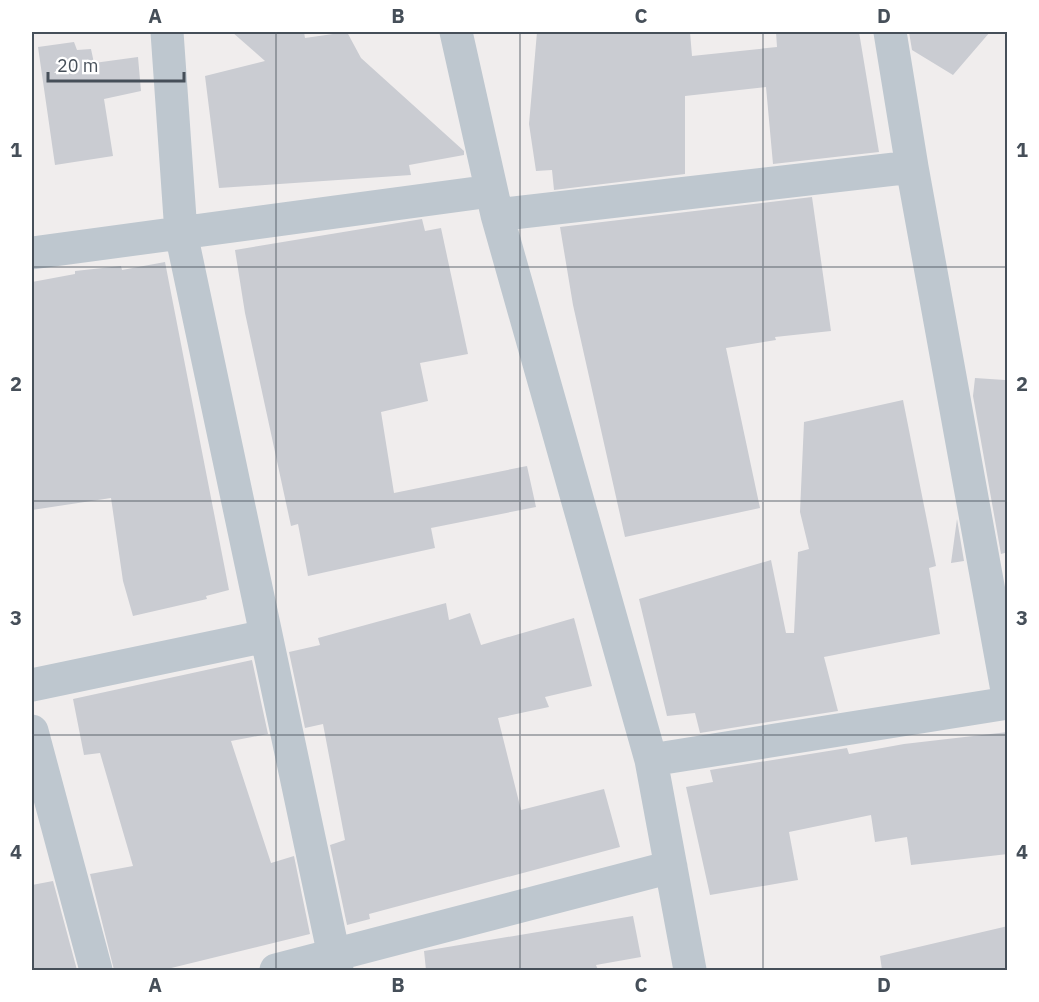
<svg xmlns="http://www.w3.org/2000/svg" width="1039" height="1002" viewBox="0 0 1039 1002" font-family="'IBM Plex Sans',sans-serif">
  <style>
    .building { fill: #caccd2 }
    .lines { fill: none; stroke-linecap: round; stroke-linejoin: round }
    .minor { stroke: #bec7cf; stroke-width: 33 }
    .grid { fill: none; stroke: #464f59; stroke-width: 1.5; stroke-opacity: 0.55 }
    .neatline { fill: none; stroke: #464f59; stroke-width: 2 }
    .grid-label { font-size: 20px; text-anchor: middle; font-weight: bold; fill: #464f59 }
  </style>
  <rect width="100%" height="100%" fill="#f0eded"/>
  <path class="building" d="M232 32H304L305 38 347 32 361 58 464 151V155L409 165 411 175 219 188 205 76 265 61Z
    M537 32H690L692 56 777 47 776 32H859L879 152 773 164 766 87 685 96V174L554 190 552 170 536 171 529 124Z
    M909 32H990L953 75 912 50Z
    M74 42 77 50 91 49 94 63 138 57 141 91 104 99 113 156 55 165 38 47Z
    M812 197 831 331 775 337 776 340 726 348 760 508 625 537 573 305 560 227Z
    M422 219 425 231 441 228 468 354 420 363 428 401 381 412 394 493 527 466 536 507 431 528 435 548 308 576 298 524 291 526 245 313 235 250Z
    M165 262 229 590 206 596 207 599 133 616 123 581 111 498 32 510V282L75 274V271L121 266 122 270Z
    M975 378 1005 380 1008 552 1001 554 973 396Z
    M903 400 936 566 929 568 940 634 824 657 838 711 700 733 695 713 667 716 639 599 771 560 786 633H794L798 552 809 549 800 512 804 422Z
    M957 519 964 561 951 563Z
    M446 603 449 620 470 613 481 645 574 618 592 686 545 697 549 707 498 718 521 810 604 789 620 847 369 914 370 919 347 925 330 845 345 840 323 724 305 728 289 652 320 645 318 638Z
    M252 660 268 734 231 741 271 863 294 856 310 934 163 970H114L90 874 133 866 100 753 84 755 73 699Z
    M1008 732V854L911 865 907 837 875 842 871 815 789 832 798 880 710 895 686 787 713 782 710 770 847 748 849 754 904 744Z
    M53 881 77 970H32V885Z
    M633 916 641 957 596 965 598 970H426L424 951Z
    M1008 926V970H882L880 956Z"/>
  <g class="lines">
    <path class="minor" d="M167 32 181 233 337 970
      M456 32 497 215 651 760 690 970
      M890 32 912 167 1008 696
      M497 215 912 167
      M32 253 491 191
      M32 685 266 636
      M32 731 96 970
      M651 760 1008 703
      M276 970 671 867"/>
  </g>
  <path class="grid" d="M276 32V970M520 32V970M763 32V970M32 267H1008M32 501H1008M32 735H1008"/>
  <rect width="1039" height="1002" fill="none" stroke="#ffffff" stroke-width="66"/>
  <path d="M48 72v9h136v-9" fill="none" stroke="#464f59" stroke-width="3"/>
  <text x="57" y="72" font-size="18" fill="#464f59" stroke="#ffffff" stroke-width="4.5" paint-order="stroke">20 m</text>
  <rect x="33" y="33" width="973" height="936" class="neatline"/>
  <g class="grid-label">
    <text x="155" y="23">A</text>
    <text x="398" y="23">B</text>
    <text x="641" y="23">C</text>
    <text x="884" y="23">D</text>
    <text x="16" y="157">1</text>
    <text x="1022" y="157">1</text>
    <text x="16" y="391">2</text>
    <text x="1022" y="391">2</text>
    <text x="16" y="625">3</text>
    <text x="1022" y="625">3</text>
    <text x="16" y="859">4</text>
    <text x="1022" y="859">4</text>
    <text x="155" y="992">A</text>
    <text x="398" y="992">B</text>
    <text x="641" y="992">C</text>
    <text x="884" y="992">D</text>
  </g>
</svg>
